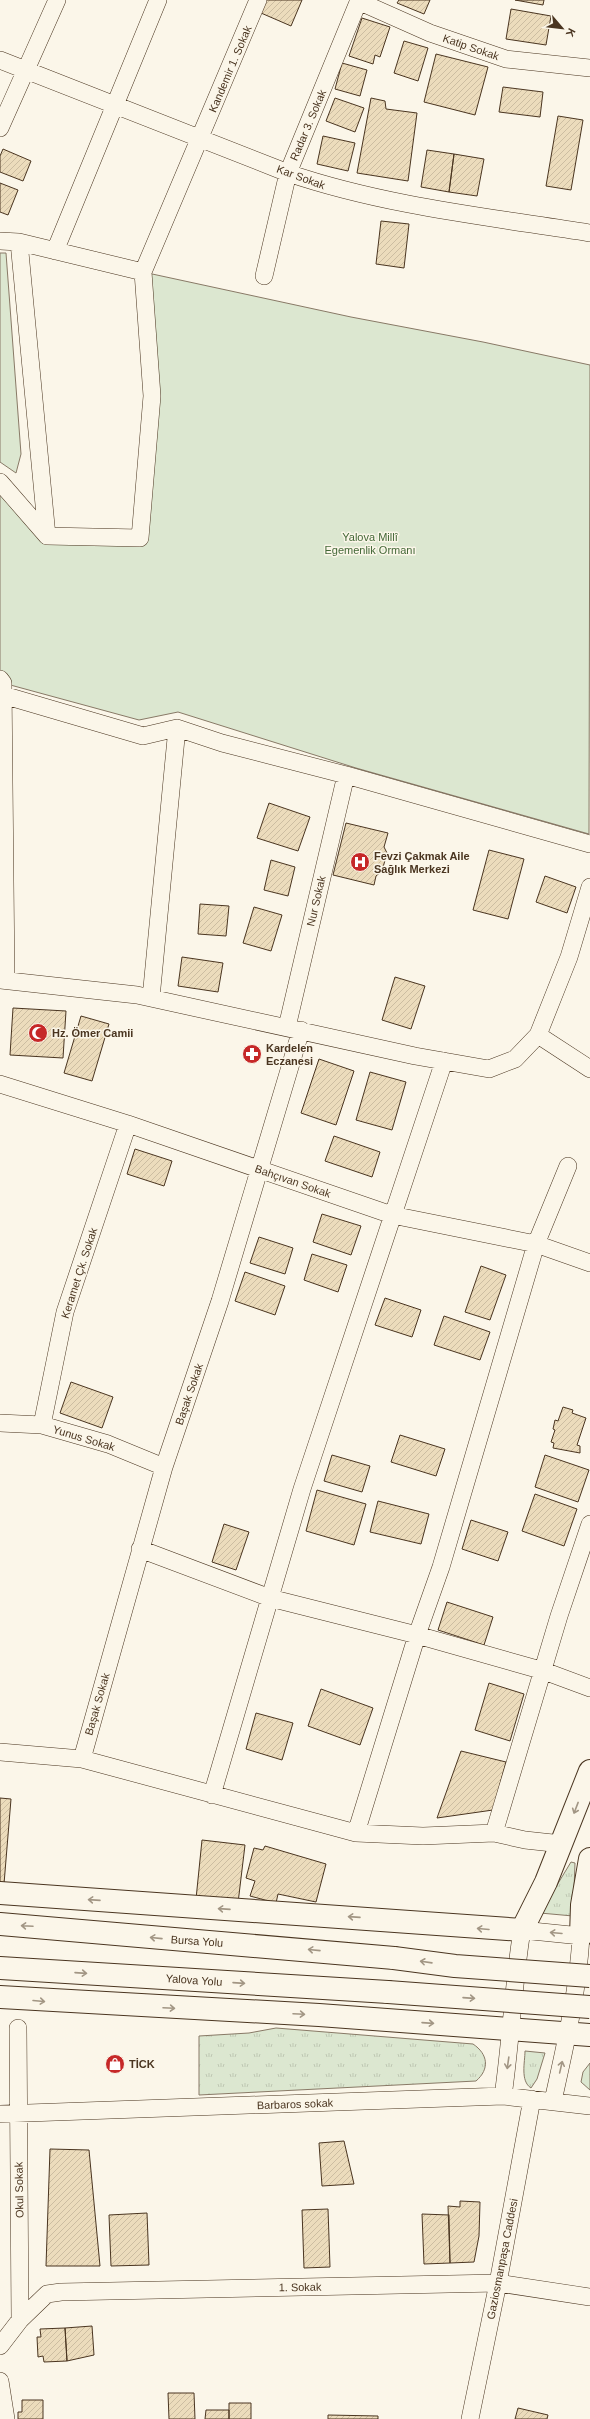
<svg xmlns="http://www.w3.org/2000/svg" width="590" height="2419" viewBox="0 0 590 2419" font-family="Helvetica,sans-serif">
  <style>
    .grass { fill: url(#grass-tufts); stroke: #887966 }
    .park { fill: #dce7d0; stroke: #887966 }
    .building { fill: url(#building-hatch); stroke: #4a3520 }
    .lines { fill: none; stroke-linecap: round; stroke-linejoin: round }
    .street-casing { stroke: #4a3520; stroke-width: 18 }
    .primary-casing { stroke: #4a3520; stroke-width: 24 }
    .highway-casing { stroke: #4a3520; stroke-width: 24 }
    .street { stroke: #fbf6e9; stroke-width: 17 }
    .primary { stroke: #fbf6e9; stroke-width: 22 }
    .highway { stroke: #fbf6e9; stroke-width: 22 }
    .highway-bridge-casing { stroke: #4a3520; stroke-width: 24; stroke-linecap: butt }
    .highway-bridge { stroke: #fbf6e9; stroke-width: 22 }
    .oneway { stroke: #a29684 }
    .labels { text-anchor: middle; stroke-width: 3; stroke-linejoin: round; paint-order: stroke }
    .street-label { font-size: 11px; fill: #4a3520; stroke: #fbf6e9 }
    .park-label { font-size: 11px; fill: #436837; stroke: #fbf6e9 }
    .poi-label { font-size: 11px; font-weight: bold; fill: #4a3520; stroke: #fbf6e9; text-anchor: start }
  </style>
  <defs>
    <pattern id="grass-tufts" width="24" height="20" patternUnits="userSpaceOnUse"><rect width="24" height="20" fill="#dce7d0"/><path d="M3 7l-1-3M5 7V3M7 7l1-3M15 17l-1-3M17 17v-4M19 17l1-3" fill="none" stroke="#bec7b2"/></pattern>
    <pattern id="building-hatch" width="6" height="6" patternUnits="userSpaceOnUse"><rect width="6" height="6" fill="#ecdcbc"/><path d="M-1 1l2-2M0 6l6-6M5 7l2-2" fill="none" stroke="#ccbda1"/></pattern>
  </defs>
  <rect width="100%" height="100%" fill="#fbf6e9"/>
  <path class="grass" d="M571 1862 575 1863 573 1916 540 1913Z
    M276 2028 473 2044C488 2054 490 2069 476 2081L199 2095V2036L249 2033Z
    M525 2051 545 2053 537 2079 531 2088C520 2081 525 2062 525 2051Z
    M590 2063V2090L581 2082 583 2072Z"/>
  <path class="park" d="M0 253H6L21 454 16 473 0 462Z
    M143 272 351 317 483 342 590 365 589 834 356 768 178 712 139 720 3 683 0 679V482L47 536 140 538 152 396Z"/>
  <path class="building" d="M266 0H302L291 26 261 13Z
    M399 0H430L424 14 397 3Z
    M515 0H544L543 5Z
    M511 9 551 16 546 45 506 39Z
    M362 18 390 27 380 57 375 55 373 64 349 56Z
    M404 41 428 48 418 81 394 73Z
    M436 54 488 67 475 115 424 102Z
    M342 63 367 70 360 96 335 89Z
    M503 87 543 92 540 117 499 112Z
    M335 98 364 108 355 132 326 121Z
    M371 98 385 101 386 109 417 113 408 181 357 173Z
    M558 116 583 120 571 190 546 186Z
    M323 136 355 143 348 171 317 164Z
    M3 149 31 161 23 181 0 172V156Z
    M427 150 454 154 449 192 421 187Z
    M454 154 484 159 477 196 449 192Z
    M0 183 18 190 8 215 0 212Z
    M381 221 409 224 404 268 376 264Z
    M269 803 310 817 298 851 257 838Z
    M346 823 388 833 384 847 387 853 382 871 376 876 374 885 333 875Z
    M489 850 524 859 508 919 473 910Z
    M271 860 295 867 288 896 264 890Z
    M545 876 576 887 567 913 536 902Z
    M200 904 229 906 226 936 198 934Z
    M254 907 282 915 271 951 243 943Z
    M182 957 223 963 218 992 178 986Z
    M395 977 425 986 411 1029 382 1020Z
    M13 1008 66 1011 63 1058 10 1055Z
    M81 1016 109 1024 92 1081 64 1073Z
    M319 1059 354 1071 336 1125 301 1113Z
    M370 1072 406 1082 392 1130 356 1120Z
    M334 1136 380 1152 372 1177 325 1161Z
    M135 1149 172 1161 164 1186 127 1174Z
    M322 1214 361 1226 351 1255 313 1242Z
    M259 1237 293 1248 285 1274 250 1263Z
    M312 1254 347 1265 338 1292 304 1280Z
    M481 1266 506 1275 490 1320 465 1312Z
    M245 1272 285 1286 275 1315 235 1301Z
    M385 1298 421 1310 412 1337 375 1325Z
    M444 1316 490 1332 480 1360 434 1345Z
    M71 1382 113 1397 102 1428 60 1413Z
    M563 1407 573 1410 572 1413 586 1418 577 1445 580 1446V1453L553 1448 554 1443 551 1442 555 1430 553 1429 555 1420 558 1421Z
    M400 1435 445 1449 436 1476 391 1462Z
    M332 1455 370 1466 362 1492 324 1481Z
    M545 1455 589 1470 578 1502 535 1487Z
    M317 1490 366 1504 354 1545 306 1531Z
    M535 1494 577 1509 564 1546 522 1531Z
    M378 1501 429 1514 421 1544 370 1532Z
    M471 1520 508 1532 498 1561 462 1549Z
    M224 1524 249 1532 236 1570 212 1562Z
    M447 1602 493 1617 484 1645 438 1630Z
    M489 1683 524 1694 510 1741 475 1730Z
    M321 1689 373 1708 360 1745 308 1726Z
    M256 1713 293 1723 282 1760 246 1749Z
    M461 1751 506 1762 493 1810 437 1818Z
    M0 1798 11 1799 4 1884 0 1883Z
    M202 1840 245 1845 238 1903 196 1899Z
    M265 1846 326 1864 316 1902 278 1894 276 1903 250 1896 255 1881 246 1878 254 1848 263 1850Z
    M344 2141 354 2184 322 2186 319 2143Z
    M50 2149 89 2150 100 2266H46Z
    M460 2201 480 2202 479 2236 474 2262 450 2263 448 2206 460 2207Z
    M328 2209 330 2267 304 2268 302 2210Z
    M147 2213 149 2265 111 2266 109 2215Z
    M422 2214 449 2215 450 2263 424 2264Z
    M92 2326 94 2355 67 2361 65 2328Z
    M65 2328 67 2361 44 2362 43 2356 38 2357 37 2337H41L40 2329Z
    M168 2393H194L195 2419H169Z
    M22 2400H43V2419H18V2412H22Z
    M229 2403H251V2419H229Z
    M518 2408 548 2415 547 2419H515Z
    M206 2410H229V2419H205Z
    M328 2415 378 2416V2419H328Z"/>
  <g class="lines">
    <defs>
      <path id="street" d="M358 1 430 33 506 59 590 68
        M0 60 288 173C385 206 489 217 590 233
        M0 128 57 0
        M0 241 19 242 143 272
        M55 251 158 0
        M264 276 288 173 359 0
        M0 482 47 536 19 242
        M47 536 140 538 152 396 143 272 258 0
        M0 679 3 683 6 979
        M3 695 143 736 177 728 222 743 346 775 590 844
        M0 980 137 995 415 1056 489 1069 515 1059 538 1035 569 957 590 887
        M151 998 177 728
        M287 1027 346 775
        M538 1035 590 1069
        M0 1084 128 1124 392 1215 536 1244 590 1263
        M0 1423 42 1425 108 1444 164 1467
        M42 1425 65 1312 128 1124
        M140 1549 270 1598 417 1635 544 1671 590 1688
        M0 1752 82 1759 356 1833 423 1836 494 1833 525 1840 562 1844
        M82 1759 164 1467 220 1301 301 1030
        M212 1795 302 1489 444 1061
        M356 1833 417 1635 441 1567 536 1244 568 1166
        M494 1833 559 1616 590 1524
        M503 2096C511 2041 513 1986 522 1930L581 1936C578 1992 565 2046 553 2101
        M0 2114 503 2096 590 2106
        M20 2320 47 2294 61 2292 498 2283 590 2297
        M0 2346 20 2320 18 2028
        M0 2381 6 2419
        M470 2419 498 2283 532 2099"/>
      <path id="primary" d="M522 1930 546 1882 590 1771
        M581 1936 582 1905 590 1859"/>
      <path id="highway" d="M0 1893 522 1930
        M0 1924 394 1958
        M0 1968 388 1992
        M0 1997 319 2015 590 2035"/>
    </defs>
    <use href="#street" class="street-casing"/>
    <use href="#primary" class="primary-casing"/>
    <use href="#highway" class="highway-casing"/>
    <use href="#street" class="street"/>
    <use href="#primary" class="primary"/>
    <use href="#highway" class="highway"/>
    <defs>
      <path id="highway-bridge" d="M394 1958 455 1966 590 1976
        M388 1992 590 2007"/>
    </defs>
    <use href="#highway-bridge" class="highway-bridge-casing"/>
    <use href="#highway-bridge" class="highway-bridge"/>
  </g>
  <defs><path id="oneway-shaft" d="M-6 0H5M1.5-3L5.5 0L1.5 3" fill="none" stroke-width="1.6" stroke-linecap="round" stroke-linejoin="round"/></defs>
  <g class="oneway">
    <use href="#oneway-shaft" transform="translate(576 1808) rotate(111)"/>
    <use href="#oneway-shaft" transform="translate(94 1900) rotate(-176)"/>
    <use href="#oneway-shaft" transform="translate(224 1909) rotate(-176)"/>
    <use href="#oneway-shaft" transform="translate(354 1917) rotate(-176)"/>
    <use href="#oneway-shaft" transform="translate(27 1926) rotate(-177)"/>
    <use href="#oneway-shaft" transform="translate(483 1929) rotate(-175)"/>
    <use href="#oneway-shaft" transform="translate(556 1933) rotate(-175)"/>
    <use href="#oneway-shaft" transform="translate(156 1938) rotate(-174)"/>
    <use href="#oneway-shaft" transform="translate(314 1950) rotate(-174)"/>
    <use href="#oneway-shaft" transform="translate(426 1962) rotate(-172)"/>
    <use href="#oneway-shaft" transform="translate(81 1973) rotate(4)"/>
    <use href="#oneway-shaft" transform="translate(239 1983) rotate(4)"/>
    <use href="#oneway-shaft" transform="translate(469 1998) rotate(4)"/>
    <use href="#oneway-shaft" transform="translate(39 2001) rotate(5)"/>
    <use href="#oneway-shaft" transform="translate(169 2008) rotate(3)"/>
    <use href="#oneway-shaft" transform="translate(299 2014) rotate(3)"/>
    <use href="#oneway-shaft" transform="translate(428 2023) rotate(4)"/>
    <use href="#oneway-shaft" transform="translate(508 2063) rotate(98)"/>
    <use href="#oneway-shaft" transform="translate(561 2067) rotate(-77)"/>
  </g>
  <defs>
    <symbol id="hospital-disc" viewBox="-11 -11 22 22"><circle r="9.5" fill="#c62828" stroke="#fbf6e9"/><path d="M-5-5h3v3.5h4V-5h3V5h-3V1.5h-4V5h-3Z" fill="#fff"/></symbol>
    <symbol id="mosque-disc" viewBox="-11 -11 22 22"><circle r="9.5" fill="#c62828" stroke="#fbf6e9"/><path d="M3.5-4.9A6 6 0 1 0 3.5 4.9A5 5 0 1 1 3.5-4.9Z" fill="#fff"/></symbol>
    <symbol id="pharmacy-disc" viewBox="-11 -11 22 22"><circle r="9.5" fill="#c62828" stroke="#fbf6e9"/><path d="M-2-6h4v4h4v4h-4v4h-4v-4h-4v-4h4Z" fill="#fff"/></symbol>
    <symbol id="shop-disc" viewBox="-11 -11 22 22"><circle r="9.5" fill="#c62828" stroke="#fbf6e9"/><path d="M-5-2.5h2.3a2.7 3.5 0 0 1 5.4 0H5L5.5 6h-11ZM-1.5-2.5h3a1.5 2.3 0 0 0-3 0Z" fill="#fff"/></symbol>
  </defs>
  <g fill-rule="evenodd">
    <use href="#hospital-disc" x="349" y="851" width="22" height="22"/>
    <use href="#mosque-disc" x="27" y="1022" width="22" height="22"/>
    <use href="#pharmacy-disc" x="241" y="1043" width="22" height="22"/>
    <use href="#shop-disc" x="104" y="2053" width="22" height="22"/>
  </g>
  <g class="labels">
    <g class="street-label">
      <text transform="translate(471 47) rotate(19)" y="4">Katip Sokak</text>
      <text transform="translate(230 69) rotate(-67)" y="4">Kandemir 1. Sokak</text>
      <text transform="translate(308 125) rotate(-67)" y="4">Radar 3. Sokak</text>
      <text transform="translate(301 177) rotate(20)" y="4">Kar Sokak</text>
      <text transform="translate(316 901) rotate(-77)" y="4">Nur Sokak</text>
      <text transform="translate(293 1181) rotate(19)" y="4">Bahçıvan Sokak</text>
      <text transform="translate(79 1273) rotate(-72)" y="4">Keramet Çk. Sokak</text>
      <text transform="translate(189 1394) rotate(-71)" y="4">Başak Sokak</text>
      <text transform="translate(84 1438) rotate(17)" y="4">Yunus Sokak</text>
      <text transform="translate(97 1704) rotate(-74)" y="4">Başak Sokak</text>
      <text transform="translate(197 1941) rotate(4)" y="4">Bursa Yolu</text>
      <text transform="translate(194 1980) rotate(4)" y="4">Yalova Yolu</text>
      <text transform="translate(295 2104) rotate(-2)" y="4">Barbaros sokak</text>
      <text transform="translate(19 2190) rotate(-91)" y="4">Okul Sokak</text>
      <text transform="translate(502 2259) rotate(-79)" y="4">Gaziosmanpaşa Caddesi</text>
      <text transform="translate(300 2287) rotate(-1)" y="4">1. Sokak</text>
    </g>
    <g class="park-label">
      <text x="370" y="541">Yalova Millî<tspan x="370" dy="13">Egemenlik Ormanı</tspan></text>
    </g>
    <g class="poi-label">
      <text x="374" y="860">Fevzi Çakmak Aile<tspan x="374" dy="13">Sağlık Merkezi</tspan></text>
      <text x="52" y="1037">Hz. Ömer Camii</text>
      <text x="266" y="1052">Kardelen<tspan x="266" dy="13">Eczanesi</tspan></text>
      <text x="129" y="2068">TİCK</text>
    </g>
  </g>
  <g transform="translate(562 28) rotate(118)" stroke="#fbf6e9" stroke-width="3" paint-order="stroke">
  <path d="M0-3L7 15L0 10L-7 15Z" fill="#4a3520"/>
  <text y="-6" font-size="11" font-weight="bold" text-anchor="middle" fill="#4a3520">K</text>
  </g>
</svg>
